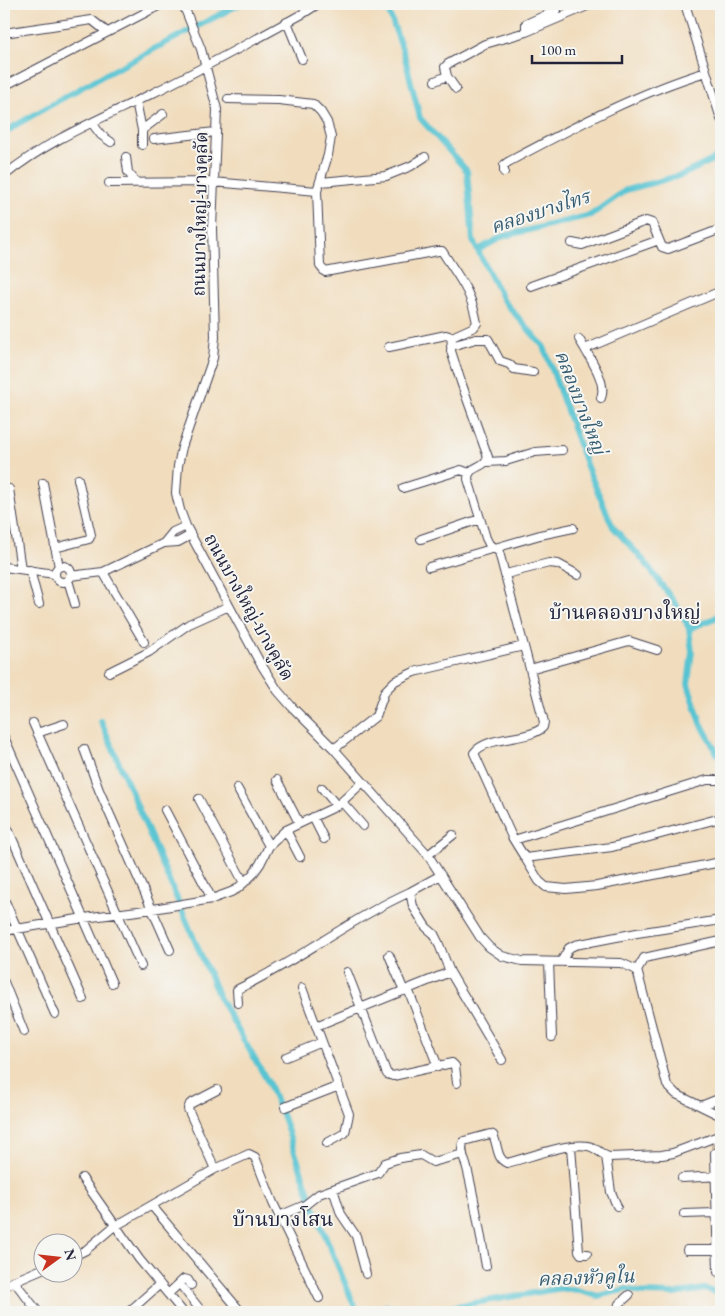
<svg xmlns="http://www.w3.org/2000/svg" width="725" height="1316" viewBox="0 0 725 1316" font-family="'EB Garamond','Noto Serif Thai',serif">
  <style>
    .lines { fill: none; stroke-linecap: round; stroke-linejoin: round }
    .canal { stroke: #59c4d2; stroke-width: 6 }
    .minor-tunnel { stroke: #c8b8a4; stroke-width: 8; stroke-dasharray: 8 4; stroke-linecap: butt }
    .minor-casing { stroke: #413e4f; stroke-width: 10 }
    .minor { stroke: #fff; stroke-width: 8 }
    .labels { text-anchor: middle; stroke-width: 4; stroke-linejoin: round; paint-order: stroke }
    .street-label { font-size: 18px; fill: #22223b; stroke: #f6f6f2 }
    .water-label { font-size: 19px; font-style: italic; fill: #355b70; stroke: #f6f6f2 }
    .quarter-label { font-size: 20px; fill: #22223b; stroke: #f6f6f2 }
  </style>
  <rect width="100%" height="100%" fill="#f6f6f2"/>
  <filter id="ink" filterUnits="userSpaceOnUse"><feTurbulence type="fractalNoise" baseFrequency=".02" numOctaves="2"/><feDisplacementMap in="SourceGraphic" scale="10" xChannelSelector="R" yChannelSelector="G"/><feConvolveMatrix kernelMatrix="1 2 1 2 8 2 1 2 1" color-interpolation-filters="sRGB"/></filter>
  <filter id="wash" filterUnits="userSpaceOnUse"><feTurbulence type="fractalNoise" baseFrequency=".0096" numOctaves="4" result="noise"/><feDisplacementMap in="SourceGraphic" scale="20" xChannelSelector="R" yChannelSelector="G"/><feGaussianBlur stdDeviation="1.12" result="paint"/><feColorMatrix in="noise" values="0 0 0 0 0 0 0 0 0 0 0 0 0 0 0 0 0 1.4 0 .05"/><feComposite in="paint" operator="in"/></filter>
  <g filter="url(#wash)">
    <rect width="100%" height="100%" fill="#f1ddbe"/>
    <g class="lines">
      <path class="canal" d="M386 4 404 54 420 118 467 171 473 241 503 300 544 347 587 467 613 527 645 562 682 613 689 629 692 651 688 684 701 723 718 755 721 758
        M4 134 16 125 93 81 240 4
        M478 250 504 236 591 215 626 190 682 175 721 156
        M689 629 715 618 721 613
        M101 721 219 997 268 1082 283 1117 315 1211 357 1312
        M362 1312 387 1306 439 1309 557 1289H572L598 1296 627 1289 643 1293 675 1294 704 1289 721 1293"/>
    </g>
  </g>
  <g filter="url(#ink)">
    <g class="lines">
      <path class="minor-tunnel" d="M715 1144V1153"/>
      <defs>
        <path id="minor" d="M183 4 201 49 217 109 212 228 215 337 213 358 182 447 178 466 176 493 180 510 186 526 259 661 278 691 292 707 334 749 428 855 480 937 489 947 502 956 522 961 621 963 637 970 667 1085 676 1094 721 1116
          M685 4 721 119
          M287 22 302 59
          M526 32V24L557 10 559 4
          M4 33 92 20 107 32
          M447 76 456 89
          M435 81 447 76 445 67 448 64 485 44 526 32 592 4
          M4 86 162 4
          M228 99 279 100 313 104 321 112 327 122 331 137 328 155 317 191 320 266 325 272 438 251H442C459 278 471 290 477 323L474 327 452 337 451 351 461 382 488 457C485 469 468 465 468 479L486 538 489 544 499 552 544 722 543 727C530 741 487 735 474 753L512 837 525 858 612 847 721 818
          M136 101 142 130V145
          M92 123 101 135 111 142
          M142 130 163 114
          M154 139 215 132
          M126 157 128 172 136 182
          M504 172V165L508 162C572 128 637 93 706 72
          M4 176C46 141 100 119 149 95 202 69 253 41 304 13L318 4
          M321 182 386 176 411 166 425 157
          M109 183 213 182 317 191
          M572 243 582 245 646 221 652 223 662 247 668 249 721 229
          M531 286 659 240
          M579 339 585 349 721 291
          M451 346 476 339H488L500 361 509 364 514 369 533 372
          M389 347 446 335 452 337
          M585 349C592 362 607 383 601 398
          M487 462 506 461 535 452 562 450
          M43 483 59 567
          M403 488 461 470 469 473
          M9 489 21 569
          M421 539 480 519
          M164 543 173 532 186 526
          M55 548 89 539 91 535 78 479
          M55 574a8 8 0 1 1 16 0a8 8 0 1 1-16 0Z
          M4 567 55 574
          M429 567 540 535 573 528
          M30 570 39 604
          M103 572 144 642
          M506 574 549 563 558 564 578 575
          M70 576 103 572 164 543 178 542 191 535
          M68 580 75 604
          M4 609 5 614
          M530 669 629 641 657 650
          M109 672 149 652 189 624 229 606
          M33 723 141 966
          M37 733 64 724
          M4 737 112 983
          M84 749 99 790 170 950
          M334 749 376 716 385 691 395 681 414 672 524 646
          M277 780 299 823
          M237 788 269 846
          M322 788 337 806
          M199 799 244 883
          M342 802 363 826
          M165 810 212 899
          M313 817 324 839
          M4 820 83 999
          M286 830 300 857
          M514 840 707 780H721
          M428 855 453 835
          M525 858 539 881 546 887 566 889 597 886 721 862
          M4 899 55 1014
          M4 931 84 918 153 909 212 899 231 892 237 889 252 875 260 864 269 846 286 830 337 806 363 782
          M389 955 404 991
          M549 962 552 1037
          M561 962 569 948 575 945 637 933 721 920
          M637 970 644 958 721 941
          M347 972 387 1074 393 1076 452 1063 455 1066 457 1083
          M450 972 502 1060
          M4 982 24 1032
          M302 988 349 1114 345 1133 327 1143
          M408 989 438 1067
          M238 1003 237 990 238 989C298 961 350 919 410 892
          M316 1026 450 972 438 942 434 934 426 927 413 906 410 892 441 875
          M286 1057 322 1042
          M701 1106 721 1098
          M285 1107 339 1086
          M571 1147 579 1251 581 1254H587
          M715 1153 718 1272
          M606 1156 611 1192 617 1206
          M215 1169 188 1109 190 1104 217 1090
          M82 1178 139 1259 183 1312
          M682 1178 721 1176
          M333 1189 341 1214 356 1236 366 1274
          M152 1206 241 1312
          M684 1214 716 1213
          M279 1216 305 1205 319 1194 378 1173 385 1163 400 1158 421 1155 433 1162 463 1154
          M687 1250H717
          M72 1257 86 1250 112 1228 215 1169 249 1154 255 1157 273 1203 319 1298
          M486 1266C480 1233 475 1200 467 1168 465 1160 459 1149 464 1141L490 1134 493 1135C498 1144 496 1159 507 1163 528 1158 567 1142 588 1146 596 1147 601 1155 609 1157L662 1155 673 1153 721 1135
          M14 1281 38 1312
          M4 1287 14 1281 42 1269
          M183 1288 202 1312
          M168 1294 184 1279 188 1280 191 1285
          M130 1312 131 1310 160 1284
          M617 1312 619 1304 629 1295"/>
      </defs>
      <use href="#minor" class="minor-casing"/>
      <use href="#minor" class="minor"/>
    </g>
  </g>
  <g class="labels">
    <g class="street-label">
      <text transform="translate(200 214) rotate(-89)" y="6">ถนนบางใหญ่-บางคูลัด</text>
      <text transform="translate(249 607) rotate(61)" y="6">ถนนบางใหญ่-บางคูลัด</text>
    </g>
    <g class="water-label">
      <text transform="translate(540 211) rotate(-18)" y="7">คลองบางไทร</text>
      <text transform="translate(581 402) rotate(69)" y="7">คลองบางใหญ่</text>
      <text transform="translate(586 1277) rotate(-2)" y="7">คลองหัวคูใน</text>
    </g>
    <g class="quarter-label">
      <text x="625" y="619">บ้านคลองบางใหญ่</text>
      <text x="283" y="1226">บ้านบางโสน</text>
    </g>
  </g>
  <rect width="725" height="1316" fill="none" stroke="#f6f6f2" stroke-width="20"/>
  <g transform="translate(58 1258) rotate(75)"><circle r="24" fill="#f6f6f2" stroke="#a1a1a9"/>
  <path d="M0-4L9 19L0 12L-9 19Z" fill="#c8321e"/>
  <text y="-8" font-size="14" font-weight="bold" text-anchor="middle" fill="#22223b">N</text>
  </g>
  <path d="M532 55v8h90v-8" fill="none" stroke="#22223b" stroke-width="2.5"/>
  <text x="540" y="55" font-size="15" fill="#22223b" stroke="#f6f6f2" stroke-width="4" paint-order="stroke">100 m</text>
</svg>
